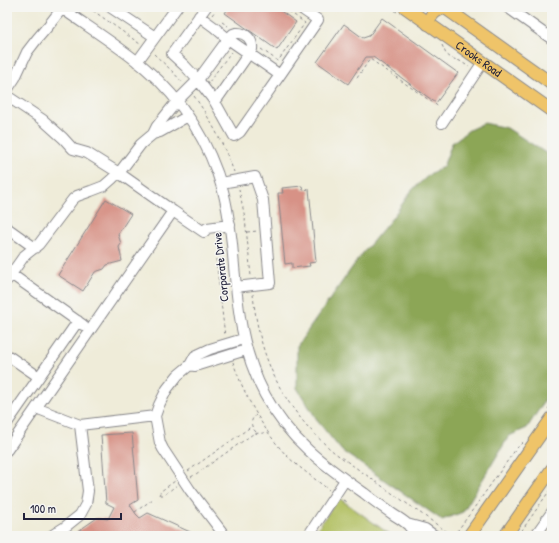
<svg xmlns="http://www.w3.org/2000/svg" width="559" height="543" viewBox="0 0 559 543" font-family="'Patrick Hand',sans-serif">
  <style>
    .green { fill: #b1bf61; stroke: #6a704e }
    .forest { fill: #8ca657; stroke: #576449 }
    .building { fill: #d79286 }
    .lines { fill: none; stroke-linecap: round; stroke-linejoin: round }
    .minor-casing { stroke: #88878a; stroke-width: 12 }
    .major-casing { stroke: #88878a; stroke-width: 14 }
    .path { stroke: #88878a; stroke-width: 1; stroke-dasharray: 3 3; stroke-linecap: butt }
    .minor { stroke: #fff; stroke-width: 10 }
    .major { stroke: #efc469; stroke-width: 12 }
    .labels { text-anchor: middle; stroke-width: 3; stroke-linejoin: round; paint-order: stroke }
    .street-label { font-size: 12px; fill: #22223b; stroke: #f6f6f2 }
  </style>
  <rect width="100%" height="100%" fill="#f6f6f2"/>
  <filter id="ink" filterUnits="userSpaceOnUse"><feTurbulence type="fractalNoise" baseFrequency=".025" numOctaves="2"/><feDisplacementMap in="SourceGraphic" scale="8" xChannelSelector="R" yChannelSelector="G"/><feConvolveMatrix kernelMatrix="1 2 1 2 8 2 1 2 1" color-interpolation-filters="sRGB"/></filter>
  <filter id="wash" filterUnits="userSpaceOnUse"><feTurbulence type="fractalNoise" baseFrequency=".012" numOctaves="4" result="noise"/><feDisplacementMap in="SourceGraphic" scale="16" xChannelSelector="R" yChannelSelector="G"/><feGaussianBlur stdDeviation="0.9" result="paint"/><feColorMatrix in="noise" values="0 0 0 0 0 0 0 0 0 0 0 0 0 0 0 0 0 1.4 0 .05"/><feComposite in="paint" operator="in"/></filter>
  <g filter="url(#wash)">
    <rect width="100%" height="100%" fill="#efecd9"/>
    <path class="green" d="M339 498 392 536H312Z"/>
    <path class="forest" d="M484 123 507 128 552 157V389L527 428 509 436 463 512 442 520 342 451 319 423 297 388V346L358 259 393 217 412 190 431 173 443 167 452 143 469 130Z"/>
    <g id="blocks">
      <path class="building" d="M229 7H275L296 22 277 50 225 13Z
        M382 18 458 73 436 103 373 57H366L348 84 317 62 344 24 363 38 369 36Z
        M302 186 303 190 309 189 316 262 309 263 310 266 292 268V263L285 264 278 193H283L282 188Z
        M106 199 131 214 118 234 121 244 119 247 122 261 107 265 104 269 95 272 83 291 58 275Z
        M132 433 138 500 130 505 136 514 140 518 148 513 199 536H71L97 518 108 519 114 507 106 503 101 435Z"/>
    </g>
  </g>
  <g filter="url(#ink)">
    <use href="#blocks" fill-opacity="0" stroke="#88878a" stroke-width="1"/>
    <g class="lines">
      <defs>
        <path id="minor" d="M60 7C88 27 118 45 145 68 183 100 210 144 223 191 228 209 230 227 232 244 237 298 239 346 265 395 289 440 324 465 364 493 374 501 384 508 394 515 399 518 404 521 408 525 411 528 413 532 416 536
          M110 7 155 37
          M507 7 552 39
          M199 16 214 27 228 39 280 75 318 20 299 7
          M236 33C246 32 253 40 252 49L215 102 198 80 228 39 233 34Z
          M137 62 177 7
          M7 90 15 78 27 52 37 39 49 25 63 7
          M7 96 43 120 63 138 73 149 87 153 119 173 173 211
          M215 102 234 136 240 132 280 75
          M442 123 483 62
          M153 134 160 132 188 116
          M221 183 255 177 263 200 270 283 236 287
          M7 228 35 248
          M11 274 83 325
          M7 280 24 256 39 244 73 199 77 196 91 191 104 186 112 179 122 169 141 144 153 134 157 126 177 101 198 80 185 66 172 54 206 7
          M7 355 39 377 78 321
          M190 365 195 366 246 350
          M36 408 80 425
          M7 423 39 377
          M7 450 173 211 204 232 207 228 230 225
          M407 524 425 529 435 536
          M51 536 65 527 80 515 86 504 88 491 80 425 155 416
          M225 536 190 490 163 449 160 443 155 416 159 405 167 389 178 375 190 365 195 356 210 349 243 339
          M308 536 345 480
          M535 536 552 512"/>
        <g id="major">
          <path id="s1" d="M405 7 552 111"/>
          <path d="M444 7 552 84"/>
          <path d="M428 24C430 14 436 9 446 8"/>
          <path d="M469 536 552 418"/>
          <path d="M505 536 552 469"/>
        </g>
      </defs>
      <use href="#minor" class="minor-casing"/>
      <use href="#major" class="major-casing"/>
      <path class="path" d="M88 7 140 44
        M130 7 138 12 142 7
        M390 7 397 12
        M212 15 218 7
        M222 22 228 26
        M442 45 446 54 451 58 460 61 469 67
        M261 49 278 61 305 23 283 7
        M154 54 171 70 183 83
        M357 78 370 59 439 107
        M209 82 231 52
        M194 96C211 120 224 145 234 172
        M239 189 245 218 251 276
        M247 232 258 231
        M216 259 225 336
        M253 294C259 360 284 410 335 453L453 536
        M233 362C244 395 264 432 288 457 301 469 315 479 329 490
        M548 409 552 403
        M256 432C250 426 250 420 256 415
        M188 471 252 426
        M191 477 196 474 253 434C258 432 262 435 268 431
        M159 495 161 491 175 481
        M160 495H164L177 485
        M343 500 348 503
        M135 512 153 499
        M452 535 458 530 469 515 516 449 524 441
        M518 536 552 487"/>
      <use href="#minor" class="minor"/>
      <use href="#major" class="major"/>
    </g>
  </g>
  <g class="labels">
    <g class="street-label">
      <text dy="4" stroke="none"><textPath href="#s1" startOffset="90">Crooks Road</textPath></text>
      <text transform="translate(221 267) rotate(-96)" y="4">Corporate Drive</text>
    </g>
  </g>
  <rect width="559" height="543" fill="none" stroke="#f6f6f2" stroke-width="24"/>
  <path d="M24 513v6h97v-6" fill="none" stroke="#22223b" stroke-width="2"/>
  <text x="30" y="513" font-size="12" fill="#22223b" stroke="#f6f6f2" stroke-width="3" paint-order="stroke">100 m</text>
</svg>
